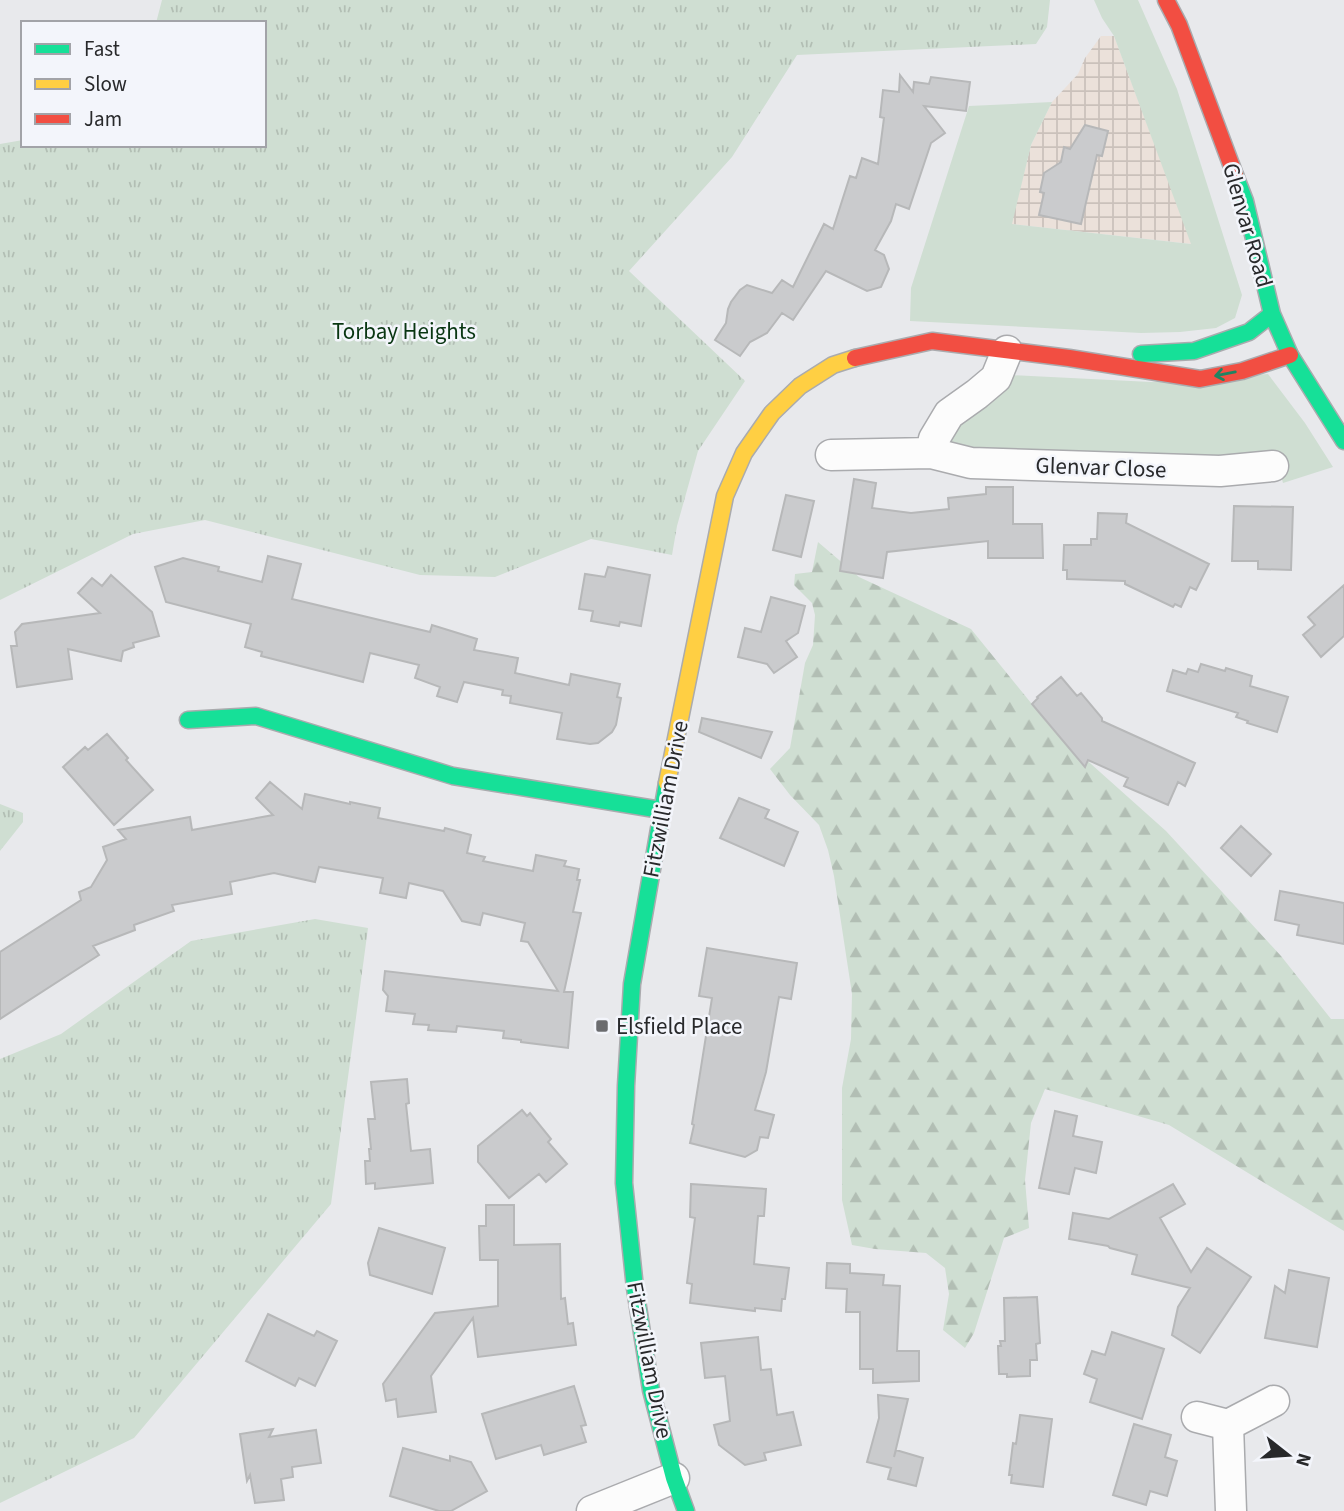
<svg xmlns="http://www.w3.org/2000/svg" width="1344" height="1511" viewBox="0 0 1344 1511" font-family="'Source Sans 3',sans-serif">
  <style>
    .industrial { fill: url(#industrial-grid) }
    .grass { fill: #cfded2 }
    .forest { fill: url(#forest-firs) }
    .park { fill: url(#park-tufts) }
    .building { fill: #cacbcd; stroke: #b7b8b9; stroke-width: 2 }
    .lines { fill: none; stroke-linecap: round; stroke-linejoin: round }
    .street-casing { stroke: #aaabae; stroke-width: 33 }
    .fast-casing { stroke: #aaabae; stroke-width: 19 }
    .slow-casing { stroke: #aaabae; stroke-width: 19 }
    .jam-casing { stroke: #aaabae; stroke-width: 19 }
    .street { stroke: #fcfcfc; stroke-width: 30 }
    .fast { stroke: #16e098; stroke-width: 16 }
    .slow { stroke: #ffcf43; stroke-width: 16 }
    .jam { stroke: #f24e42; stroke-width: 16 }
    .oneway { stroke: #1f8462 }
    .poi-dot { fill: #6b6c6f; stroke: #f3f5fb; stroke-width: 2.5 }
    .labels { text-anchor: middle; stroke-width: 5; stroke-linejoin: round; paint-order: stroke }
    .street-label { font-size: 23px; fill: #28292b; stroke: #f3f5fb }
    .park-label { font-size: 23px; fill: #093612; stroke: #f3f5fb }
    .poi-label { font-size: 23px; fill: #28292b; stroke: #f3f5fb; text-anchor: start }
  </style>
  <defs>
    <pattern id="industrial-grid" width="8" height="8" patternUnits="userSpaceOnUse" patternTransform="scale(1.75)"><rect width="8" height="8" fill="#ebe1da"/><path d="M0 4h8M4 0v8" fill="none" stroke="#cac1bb"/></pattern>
    <pattern id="forest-firs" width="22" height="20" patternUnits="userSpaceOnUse" patternTransform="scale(1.75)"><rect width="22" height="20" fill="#cfded2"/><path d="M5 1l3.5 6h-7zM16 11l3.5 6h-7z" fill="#b2beb4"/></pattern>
    <pattern id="park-tufts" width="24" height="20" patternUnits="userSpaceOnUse" patternTransform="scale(1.75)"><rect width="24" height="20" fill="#cfded2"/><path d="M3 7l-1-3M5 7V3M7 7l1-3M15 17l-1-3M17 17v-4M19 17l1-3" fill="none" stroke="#b2beb4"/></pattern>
  </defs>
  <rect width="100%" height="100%" fill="#e8e9ec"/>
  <path class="industrial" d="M1101 36H1114L1192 244 1011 224 1031 145 1052 102 1078 74 1085 58Z"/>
  <path class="grass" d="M1094 0H1138L1177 89 1242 295 1235 318 1216 328 1180 332 1141 333 910 321 911 288 969 106 1052 102 1031 145 1012 224 1191 244 1114 36 1102 18Z
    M1268 374 1305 423 1333 467 1283 483 1276 456 1223 462 944 449 951 427 1010 375 1151 382Z"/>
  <path class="forest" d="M818 542 859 577 971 629 1053 730 1166 831 1281 956 1331 1019H1344V1231L1169 1125 1045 1089 1031 1123 1025 1180 1029 1228 1004 1238 974 1333 965 1348 943 1330 949 1294 945 1268 926 1253 875 1249 852 1245 842 1200V1088L851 1039 852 994 834 876 828 850 819 825 790 795 770 769 790 748 805 663 813 645 815 615 812 603 794 585 795 574 812 572Z"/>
  <path class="park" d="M162 0H1050L1047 27 1036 44 797 55 732 157 629 271 745 381 698 451 677 526 672 555 591 539 495 577 420 575 205 520 133 534 0 600V144L23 140V145H264V23H156Z
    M0 804 23 813V822L0 851Z
    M315 919 368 928 331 1204 134 1438 0 1503V1059L61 1034 191 941Z"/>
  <path class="building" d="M900 75 913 92 914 82 929 84 931 77 970 82 966 111 924 106 945 133 931 143 909 209 896 204 891 221 875 250 884 255 889 269 881 287 867 291 826 271 793 320 782 313 767 333 750 342 740 356 715 340 726 323 728 309 731 302 740 290 747 285 772 293 782 280 793 287 824 224 833 229 850 176 856 178 862 158 878 164 884 118 880 117 883 90 899 92Z
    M1085 125 1108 131 1102 156 1097 155 1081 224 1039 215 1044 193 1040 192 1044 173 1061 162 1064 147 1070 149Z
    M854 479 876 483 872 508 911 513 949 509 948 498 986 494V487H1013V524H1042L1043 558H988V541L887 552 883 578 840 571Z
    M786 495 814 501 801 557 773 550Z
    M1234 506 1293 507 1291 570 1258 569V561H1232Z
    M1098 513 1127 514 1126 523 1209 564 1196 590 1190 587 1181 607 1175 604 1173 607 1125 584V581L1067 579V570H1063L1064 545H1091V539H1097Z
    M268 556 301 564 292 599 430 632 432 625 477 639 474 650 518 658 515 673 569 685 571 674 620 684 617 697 621 698 616 725 612 732 598 743 590 744 557 739 562 713 510 703 511 696 502 695 503 690 464 682 457 702 437 696 440 687 415 678 419 665 370 653 363 682 261 656 262 652 245 647 251 624 166 602 155 567 183 558 219 567 218 571 262 582Z
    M608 567 650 575 641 626 620 622 619 626 591 621 593 611 579 609 585 574 605 577Z
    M111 575 152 612 159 636 133 643 134 647 123 651 121 661 68 649 72 679 17 687 11 646H17L15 632 22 624 100 613 78 593 92 578 102 586Z
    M1344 585V636L1321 657 1303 635 1315 625 1308 617Z
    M771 597 805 606 798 633 786 641 797 657 774 673 767 664 738 657 745 628 761 632Z
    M1201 664 1225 671 1226 668 1252 676 1250 686 1288 697 1277 732 1247 723 1248 721 1236 717 1238 713 1167 691 1173 670 1186 674 1188 669 1198 672Z
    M1061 677 1077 696 1081 693 1102 718V721L1195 763 1185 786 1178 782 1168 805 1124 786 1128 778 1088 760 1085 767 1032 704 1038 698 1037 697Z
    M702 718 772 732 761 758 699 732Z
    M107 734 128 758 126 760 153 790 114 825 63 767 85 747 88 750Z
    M270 782 302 809 305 794 350 804V802L380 808 378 818 444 831 445 828 471 835 467 853 485 857 483 861 533 871 536 855 566 861 564 866 579 869 577 880H580L573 912 581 913 564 992H573L568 1048 521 1042V1040L503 1038 504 1031 457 1026 456 1032 428 1030 429 1025 413 1024 415 1014 386 1011 388 996 383 990 385 971 558 991 528 942 521 941 525 923 483 913 480 925 462 921 443 891 409 883 406 898 380 893 383 878 319 867 315 882 274 873 230 882 232 894 172 905 174 911 134 925 135 930 93 946 99 955 0 1019V952L81 900 79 892 91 887 107 860 103 847 126 839 118 830 190 817 192 830 273 815 256 798Z
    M739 798 769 810 765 818 798 832 784 866 720 838Z
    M1241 826 1271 854 1251 876 1221 848Z
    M1280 891 1344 903V944L1297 935 1299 925 1275 920Z
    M707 948 797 963 791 999 779 997 766 1072 755 1110 774 1115 768 1138 760 1137 757 1150 745 1157 690 1143 694 1125 692 1124 712 998 699 996Z
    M407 1079 409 1103 406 1104 411 1151 430 1149 433 1183 375 1189V1183L366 1184 365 1161H370L369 1149H371L368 1119H375L371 1082Z
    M522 1110 527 1116 530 1113 551 1139 548 1142 567 1164 546 1182 539 1174 509 1198 478 1162V1146Z
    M1055 1111 1077 1116 1073 1136 1102 1142 1096 1173 1075 1168 1069 1194 1039 1188Z
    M691 1184 766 1189 764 1216H758L754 1264 789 1268 785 1299H782L781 1311 755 1308V1311L690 1303 692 1284 687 1283 695 1218 690 1217Z
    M1173 1184 1185 1204 1160 1218 1191 1272 1207 1248 1251 1277 1200 1353 1172 1335 1178 1307 1190 1288 1132 1274 1137 1255 1110 1248 1108 1246 1069 1239 1073 1213 1109 1219Z
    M486 1205H514V1245L560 1244 561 1299 565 1298 568 1324 573 1323 576 1345 478 1357 473 1318 431 1376 436 1412 398 1417 396 1399 386 1401 383 1384 435 1313 498 1306V1260H480L479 1226H486Z
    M379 1228 445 1248 432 1294 370 1275 368 1263Z
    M827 1263 850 1264V1273L884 1275 883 1285 900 1286 897 1351H919V1381L873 1383V1369H860V1312H846L847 1289 826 1288Z
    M1289 1270 1329 1278 1317 1347 1265 1338 1275 1286 1285 1293Z
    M1037 1297 1040 1343 1036 1344 1037 1360H1030V1376L1007 1377V1374H999L998 1346H1001L1000 1341H1005L1004 1298Z
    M268 1314 314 1336 317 1331 337 1341 315 1386 299 1378 295 1386 246 1361Z
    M1112 1332 1164 1349 1142 1419 1090 1402 1097 1379 1084 1374 1092 1351 1105 1355Z
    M758 1337 761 1370 771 1369 777 1415 793 1412 801 1445 764 1453 766 1460 745 1465 719 1445 714 1425 730 1421 725 1376 705 1378 701 1343Z
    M574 1386 586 1425 581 1426 586 1442 544 1455 541 1445 496 1459 482 1414Z
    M878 1395 908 1399 894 1457 896 1450 923 1458 916 1486 888 1479 891 1468 867 1462 879 1418Z
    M1020 1415 1052 1419 1043 1487 1011 1483 1012 1475H1009L1013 1443 1016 1444Z
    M1134 1424 1171 1435 1165 1457 1177 1461 1167 1496 1150 1491 1146 1505 1113 1495Z
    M273 1429 269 1437 316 1430 321 1463 292 1467 293 1477 281 1479 284 1500 255 1503 250 1475 247 1481 240 1434Z
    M403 1448 450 1461V1456L471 1462 487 1491 451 1511H439L390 1496Z"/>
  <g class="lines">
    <defs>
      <path id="street" d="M1007 351 996 378 977 394 949 414 934 439 931 453 971 463 1220 471 1273 466
        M831 455 931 453
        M1197 1417 1228 1425 1274 1401
        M1228 1425 1231 1511
        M592 1511 674 1478"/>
      <path id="fast" d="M1235 175 1245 201 1272 314 1290 355 1344 441
        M1141 354 1194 351 1249 332 1272 314
        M188 720 256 716 453 776 661 810
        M667 783 632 984 626 1086 624 1183 635 1288 651 1390 674 1478 686 1511"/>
      <path id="slow" d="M667 783 725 496 744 453 772 413 800 386 833 365 855 358"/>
      <path id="jam" d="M1166 0 1179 25 1235 175
        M855 358 932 341 1069 358 1200 379 1242 371 1290 355"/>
    </defs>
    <use href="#street" class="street-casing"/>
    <use href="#fast" class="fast-casing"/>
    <use href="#slow" class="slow-casing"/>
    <use href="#jam" class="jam-casing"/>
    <use href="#street" class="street"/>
    <use href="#fast" class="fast"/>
    <use href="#slow" class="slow"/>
    <use href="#jam" class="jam"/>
  </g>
  <defs><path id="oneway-shaft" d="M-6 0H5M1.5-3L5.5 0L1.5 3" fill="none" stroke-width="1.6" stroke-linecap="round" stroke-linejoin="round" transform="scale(1.75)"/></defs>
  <use class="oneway" href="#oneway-shaft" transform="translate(1225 374) rotate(169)"/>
  <rect class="poi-dot" x="595" y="1019" width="14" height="14" rx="3.5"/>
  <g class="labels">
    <g class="street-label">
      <text transform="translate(1248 225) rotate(74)" y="8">Glenvar Road</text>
      <text transform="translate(1101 467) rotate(2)" y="8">Glenvar Close</text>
      <text transform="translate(665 799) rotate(-79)" y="8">Fitzwilliam Drive</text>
      <text transform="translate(650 1360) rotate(79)" y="8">Fitzwilliam Drive</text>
    </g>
    <g class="park-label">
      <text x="404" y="339">Torbay Heights</text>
    </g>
    <g class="poi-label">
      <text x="616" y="1034">Elsfield Place</text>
    </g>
  </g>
  <rect x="21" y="21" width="245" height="126" fill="#f3f5fb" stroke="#a2a3a8" stroke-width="2"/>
  <rect x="35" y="44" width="35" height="10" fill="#16e098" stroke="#a2a3a8" stroke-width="2"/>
  <text x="84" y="56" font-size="21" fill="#28292b">Fast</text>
  <rect x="35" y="79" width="35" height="10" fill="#ffcf43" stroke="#a2a3a8" stroke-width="2"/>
  <text x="84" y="91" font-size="21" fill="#28292b">Slow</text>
  <rect x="35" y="114" width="35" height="10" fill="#f24e42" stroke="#a2a3a8" stroke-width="2"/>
  <text x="84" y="126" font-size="21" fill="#28292b">Jam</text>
  <g transform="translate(1288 1455) rotate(107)" stroke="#f3f5fb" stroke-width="5" paint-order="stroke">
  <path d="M0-5L12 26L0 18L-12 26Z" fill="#28292b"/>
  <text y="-10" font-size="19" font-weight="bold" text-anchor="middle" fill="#28292b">N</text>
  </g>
</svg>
